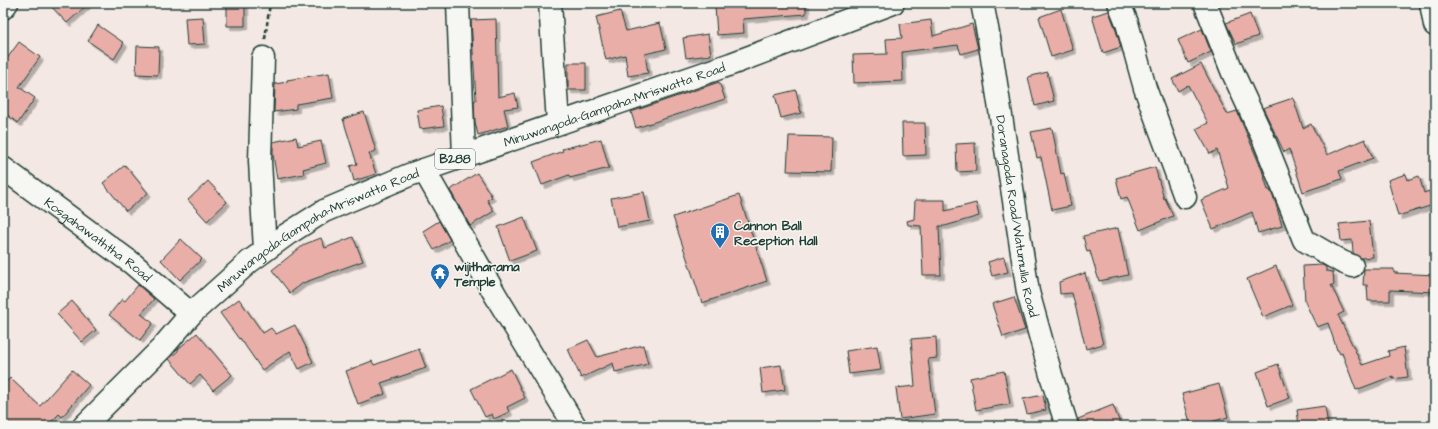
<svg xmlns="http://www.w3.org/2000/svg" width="1438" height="429" viewBox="0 0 1438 429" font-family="'Architects Daughter',sans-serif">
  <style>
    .building { fill: #e9aea8; stroke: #1f3d34; filter: url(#shadow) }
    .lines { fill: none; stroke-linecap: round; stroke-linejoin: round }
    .minor-casing { stroke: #1f3d34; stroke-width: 25 }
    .major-casing { stroke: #1f3d34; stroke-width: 25 }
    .path { stroke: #1f3d34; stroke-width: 2.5; stroke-dasharray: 4 3; stroke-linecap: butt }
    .minor { stroke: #f6f6f2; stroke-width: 22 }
    .major { stroke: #f6f6f2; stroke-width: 22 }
    .labels { text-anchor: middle; stroke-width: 3; stroke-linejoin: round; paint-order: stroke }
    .shield { fill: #f6f6f2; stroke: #60746d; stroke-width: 1 }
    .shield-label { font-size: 12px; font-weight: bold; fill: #1f3d34 }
    .street-label { font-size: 13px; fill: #1f3d34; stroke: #f6f6f2 }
    .poi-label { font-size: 13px; font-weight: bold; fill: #1f3d34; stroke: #f6f6f2; text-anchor: start }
  </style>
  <defs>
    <filter id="shadow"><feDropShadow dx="3.5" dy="3.5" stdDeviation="0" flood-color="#0004"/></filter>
  </defs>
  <rect width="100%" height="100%" fill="#f3e8e3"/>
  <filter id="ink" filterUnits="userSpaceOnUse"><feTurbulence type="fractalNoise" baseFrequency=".025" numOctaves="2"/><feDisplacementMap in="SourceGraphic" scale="8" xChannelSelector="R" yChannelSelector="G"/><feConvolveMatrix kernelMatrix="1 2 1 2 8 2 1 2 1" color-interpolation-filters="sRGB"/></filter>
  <g filter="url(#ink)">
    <path class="building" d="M48 3H89L67 23Z
      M227 3H245V26H227Z
      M748 3H806V14L743 19 744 33 717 35 715 6 748 4Z
      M1061 9 1073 50 1051 57 1039 17Z
      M620 11 626 31 660 23 666 49 645 54 648 73 628 76 625 55 606 60 596 17Z
      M1109 11 1115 27 1121 47 1103 53 1092 16Z
      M1250 14 1258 36 1236 44 1226 23Z
      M203 17 205 44 187 45 185 18Z
      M496 19 498 97 515 93 518 107 504 109 508 126 478 135 475 122 474 101 476 100 471 20Z
      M931 20 933 36 972 24 978 49 961 54 958 45 902 52 903 81 854 83 853 55 887 54 886 39 902 38 900 24Z
      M98 25 124 43 114 59 88 41Z
      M1202 29 1211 52 1188 63 1178 40Z
      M708 34 711 55 686 58 683 38Z
      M19 42 40 57 19 87 35 98 18 123 3 112V64Z
      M137 46 159 47 158 75 136 74Z
      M568 63H586V90H568Z
      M1201 64 1227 114 1237 111 1262 170 1268 190H1270L1275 201 1282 226 1258 233 1252 212 1213 229 1201 200 1229 188 1217 150 1210 154 1196 129 1208 123 1188 85 1178 91 1172 79Z
      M1047 72 1054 101 1035 106 1028 77Z
      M329 73 333 98 296 104V109L274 112 275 84 287 82V80Z
      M719 82 725 99 636 128 631 112Z
      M796 90 801 113 781 118 775 95Z
      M1293 98 1303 128 1311 124 1327 155 1365 139 1373 158 1339 171 1342 179 1303 192 1289 149 1284 152 1263 108Z
      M441 106 444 126 420 129 417 110Z
      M364 112 376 151 369 153 376 174 354 181 350 166 357 164 343 119Z
      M902 123H925L926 155 903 156Z
      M1052 128 1061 174 1064 173 1071 206 1052 210 1041 157 1037 158 1031 132Z
      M789 136 832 137 831 172 787 171Z
      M296 137 298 146 321 141 326 163 303 169 304 174 277 179 273 155V142Z
      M601 139 609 168 570 178 569 175 542 185 533 162 563 151 562 149Z
      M975 143 976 171 957 172 956 144Z
      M125 165 148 193 126 211 103 183Z
      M1155 167 1164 199 1165 198 1173 216 1140 230 1127 197 1121 199 1116 178Z
      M477 173 492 197 487 200 494 211 470 226 450 190Z
      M1406 174 1408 180 1419 176 1424 193 1429 191 1433 205 1398 216 1388 180Z
      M208 181 227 202 207 221 188 200Z
      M644 192 650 221 617 227 611 198Z
      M739 195 767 281 702 303 673 217Z
      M915 200H945V211L976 203 979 216 945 226H939L941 275H923L921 226 908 225 907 221 914 219Z
      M524 217 537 251 510 261 498 227Z
      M439 221 450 240 434 250 423 231Z
      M1369 221 1373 257 1361 258 1353 253 1352 240 1341 241 1339 224Z
      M1118 228 1128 275 1099 281 1090 251 1087 252 1083 236Z
      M353 237 363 261 303 283 290 293 272 270 305 244 321 238 325 248Z
      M181 239 202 259 180 280 161 260Z
      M1004 257 1008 272 992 276 988 262Z
      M1322 265 1326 267V271L1333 272 1334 285H1331L1344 312 1338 315 1362 365 1389 356 1388 351 1404 347 1408 377 1393 379V376L1356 390 1342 353 1340 354 1338 350H1337L1328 323 1317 327 1305 302 1303 266Z
      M1276 266 1292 305 1263 317 1247 279Z
      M1364 269H1394V273L1435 275V292L1390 290V301H1368L1367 285H1363Z
      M1085 273 1103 344 1086 349 1072 293 1060 294 1059 282Z
      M138 285 154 299 141 314 153 323 140 340 109 315 122 299 125 301Z
      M1014 297 1025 330 1003 337 992 304Z
      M239 299 263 333 271 328 276 334 295 325 313 362 299 369 290 351 262 370 240 338 239 339 220 313Z
      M72 301 96 330 82 342 57 314Z
      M197 333 232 375 213 390 200 375 190 384 169 359 178 351V349Z
      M936 337 937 358 928 359 935 414 900 419 896 388 915 386 911 339Z
      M588 340 597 357 643 345 648 364 615 372 613 363 581 378 568 349Z
      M877 346 881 370 849 374 846 351Z
      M419 349 426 368 381 383 385 394 358 404 346 371 372 361 374 365Z
      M1278 364 1290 398 1268 406 1257 372Z
      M781 365 785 390 763 393 760 368Z
      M511 369 525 398 507 407 509 412 494 419 492 414 485 417 471 389Z
      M72 370 89 385 62 417 59 414 47 426H9L3 420V385L10 378 40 406Z
      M1004 371 1010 404 976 410 970 378Z
      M1219 384 1228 417 1197 426H1191L1182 394Z
      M1043 395 1046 410 1027 414 1023 399Z
      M1113 405 1121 426H1079L1078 419Z
      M1325 406 1328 426H1299L1297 410Z"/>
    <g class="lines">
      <defs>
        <g id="minor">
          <path d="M458 3 464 156"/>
          <path d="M550 3 558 123"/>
          <path id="s1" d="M982 3 989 38 1028 292 1051 375 1067 426"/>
          <path d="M1119 3 1127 23 1145 88 1185 197"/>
          <path d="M1205 3 1233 73 1264 140 1304 240 1342 262 1352 266"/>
          <path d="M1431 3 1435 25"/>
          <path d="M3 8 7 3"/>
          <path d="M263 58 260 161 265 250"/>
          <path id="s2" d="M3 168 133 264 191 314"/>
          <path d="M424 170 496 296 575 426"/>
        </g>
        <g id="major">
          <path id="s3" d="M84 426 161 349 191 314 249 262 286 235 324 211 409 175 731 64 893 3"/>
        </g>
      </defs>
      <use href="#minor" class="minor-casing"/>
      <use href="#major" class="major-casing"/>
      <path class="path" d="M265 39 270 3"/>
      <use href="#minor" class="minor"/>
      <use href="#major" class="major"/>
    </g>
  </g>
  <defs>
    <symbol id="building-pin" viewBox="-11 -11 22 30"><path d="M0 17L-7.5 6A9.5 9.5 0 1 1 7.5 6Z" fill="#1f6fb2" stroke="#f6f6f2"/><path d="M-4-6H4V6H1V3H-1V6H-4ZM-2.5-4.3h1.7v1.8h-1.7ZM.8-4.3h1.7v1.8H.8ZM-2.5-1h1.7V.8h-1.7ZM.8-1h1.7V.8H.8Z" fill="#fff"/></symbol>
    <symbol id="temple-pin" viewBox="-11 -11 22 30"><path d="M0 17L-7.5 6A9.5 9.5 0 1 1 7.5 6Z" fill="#1f6fb2" stroke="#f6f6f2"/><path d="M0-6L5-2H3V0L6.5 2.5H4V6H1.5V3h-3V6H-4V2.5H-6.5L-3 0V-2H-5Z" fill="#fff"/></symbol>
  </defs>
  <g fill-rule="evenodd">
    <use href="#building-pin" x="709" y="221" width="22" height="30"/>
    <use href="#temple-pin" x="429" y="262" width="22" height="30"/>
  </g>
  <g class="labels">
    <rect class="shield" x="435" y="149" width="40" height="20" rx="3"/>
    <g class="shield-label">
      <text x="455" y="163">B288</text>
    </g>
    <g class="street-label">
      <text dy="5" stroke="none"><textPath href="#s3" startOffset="633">Minuwangoda-Gampaha-Mriswatta Road</textPath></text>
      <text dy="5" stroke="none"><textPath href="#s1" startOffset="216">Doranagoda Road/Watumulla Road</textPath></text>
      <text dy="5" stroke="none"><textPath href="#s3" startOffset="309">Minuwangoda-Gampaha-Mriswatta Road</textPath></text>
      <text dy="5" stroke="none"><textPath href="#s2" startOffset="119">Kosgahawaththa Road</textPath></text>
    </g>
    <g class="poi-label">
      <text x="734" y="230">Cannon Ball<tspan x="734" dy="15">Reception Hall</tspan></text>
      <text x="454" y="271">wijitharama<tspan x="454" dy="15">Temple</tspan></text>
    </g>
  </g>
  <rect width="1438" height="429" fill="none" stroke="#f6f6f2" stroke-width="16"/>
  <rect x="8" y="8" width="1422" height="413" fill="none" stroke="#1f3d34" stroke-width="1.5" filter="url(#ink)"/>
</svg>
